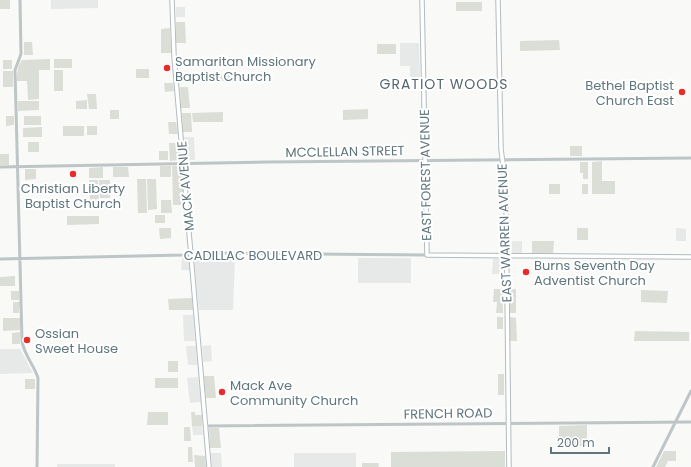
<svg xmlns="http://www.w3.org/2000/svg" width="691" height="467" viewBox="0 0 691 467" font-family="Poppins,sans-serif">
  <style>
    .built { fill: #e7e9e8 }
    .green { fill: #dbded6 }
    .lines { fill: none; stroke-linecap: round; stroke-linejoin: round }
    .secondary-casing { stroke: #b2bbbe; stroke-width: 5.5 }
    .tertiary { stroke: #bdc5c7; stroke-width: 3 }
    .secondary { stroke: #fff; stroke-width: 3.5 }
    .poi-dot { fill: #e72c29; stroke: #fff; stroke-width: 1.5 }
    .labels { text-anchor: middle; stroke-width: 4; stroke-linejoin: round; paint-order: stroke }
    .poi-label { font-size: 13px; fill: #5f767d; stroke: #fff; text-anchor: start }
    .street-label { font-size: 13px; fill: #5f767d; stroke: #fff }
    .neighbourhood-label { font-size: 14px; letter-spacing: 1px; fill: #56686d; stroke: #fff }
  </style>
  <rect width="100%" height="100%" fill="#f9f9f7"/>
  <path class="built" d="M51 0H98V8L51 9Z
    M176 7H185V17H176Z
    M400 43H419L420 77H410V66H400Z
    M184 137H194L195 160H186Z
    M676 228 686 229V241H676Z
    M512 241H522V254L512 253Z
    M194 256 235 257 233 310H199Z
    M182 258H188L190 270H181Z
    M358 258H411V283H358Z
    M493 259H503L502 274H492Z
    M183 315H193L195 341H184Z
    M211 345 212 361 203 362 202 346Z
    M186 346H196L197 365H188Z
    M0 349H20L33 373 0 374Z
    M198 377 201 402 190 403 187 378Z
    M192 426H202L203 435H193Z
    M211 453H221L222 467H212Z
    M294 453H356V467H294Z
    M57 464H115V467H57Z"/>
  <path class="green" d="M0 0H10V9H0Z
    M456 2H482V11H456Z
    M176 22H185L186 43H176Z
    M170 28 171 53H161V29Z
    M559 40 560 50 520 51V41Z
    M24 42H32L33 55H24Z
    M377 44H396V54H377Z
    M50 59V70H39V99L28 100 27 81H17C17 73 17 67 22 60Z
    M54 59H72V68H54Z
    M234 59V64H188V60Z
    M3 60H12V69H3Z
    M136 69H149V78H136Z
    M54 70H63V91H54Z
    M3 71H13V87H3Z
    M213 74H232V81H213Z
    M164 83H173L174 91 165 92Z
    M180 87H188L190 108H181Z
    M87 94H96L97 109H89Z
    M87 100V109H76V101Z
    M18 101H39V110L18 111Z
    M368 109V119L343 120V110Z
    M110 110H119V119H110Z
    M223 112V122H193L192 113Z
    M182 113H191L192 132H183Z
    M6 116H14V125L6 126Z
    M24 116H41V125H24Z
    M168 122H176L178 134H169Z
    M63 126H84V136H63Z
    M87 126H97V135H87Z
    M42 127V137H23V128Z
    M28 142H39V152H28Z
    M169 143H179L180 160 170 161Z
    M570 146H582V156H570Z
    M159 151H168V160H159Z
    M0 154H9V165H0Z
    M602 161V181H615V194H592V162Z
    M580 162H588V179H583V173H580Z
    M160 166H171V177H160Z
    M172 166H181L185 205H173Z
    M103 167V178H89V168Z
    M113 167H128L129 177H113Z
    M25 169H36V179L25 180Z
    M137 179H146L147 213H138Z
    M147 179H156L157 209 148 210Z
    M89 180H98L99 201H90Z
    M99 180H110V198H100Z
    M549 184H560V194H549Z
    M582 184H588V194H582Z
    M161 200H171L172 213H161Z
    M155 215H165V223H155Z
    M67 216H99V224L67 225Z
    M159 228H171V238L160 239Z
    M577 228H588V240H577Z
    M532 241H554L553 254H532Z
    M15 276V286H0V277Z
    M494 289H502L503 313H496L497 302H493Z
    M510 289H516V313H510Z
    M641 290 668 291 667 303 641 302Z
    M11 291H19V300H11Z
    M192 298 193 310H169L168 299Z
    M13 302H20L19 313H13Z
    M497 317H503V329H497Z
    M510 317 516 318 517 341H510Z
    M3 318H20V330L3 331Z
    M635 331 689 332V341H634Z
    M20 332V344H12V333Z
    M168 361H178V372H168Z
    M498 374H504V395H498Z
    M204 376H214L216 398H206Z
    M155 378H178V388H155Z
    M25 379H35V389H25Z
    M148 412H168V425H147Z
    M191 412H195V415H202V426H192Z
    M587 425V446H558L557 437H559V426Z
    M184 427H190L191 441H184Z
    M209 428H219L221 448H210Z
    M188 447H192L193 462H188Z
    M505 451V467H391V452Z
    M664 451H676V461H668L665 467H656Z
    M194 455 205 456 206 467H195Z
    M362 463H378L379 467H362Z"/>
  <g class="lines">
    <defs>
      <path id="secondary" d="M172 0 174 56 209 467
        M422 0 427 255 691 257
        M498 0 501 149 504 172 506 196 509 467"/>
    </defs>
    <use href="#secondary" class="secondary-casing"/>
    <path class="tertiary" d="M20 0 21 54 15 70 22 341C24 355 34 365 38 378L37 467
      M0 167 268 162 691 158
      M0 259 183 255 205 253 427 255
      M206 426 691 422
      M653 467 691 391"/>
    <use href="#secondary" class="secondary"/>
  </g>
  <g class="poi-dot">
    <circle cx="167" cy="68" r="4"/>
    <circle cx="682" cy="92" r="4"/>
    <circle cx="73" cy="174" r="4"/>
    <circle cx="526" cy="272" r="4"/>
    <circle cx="27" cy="340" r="4"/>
    <circle cx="222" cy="392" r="4"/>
  </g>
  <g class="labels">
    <g class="poi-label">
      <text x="175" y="66">Samaritan Missionary<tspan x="175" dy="15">Baptist Church</tspan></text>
      <text x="674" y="90" text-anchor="end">Bethel Baptist<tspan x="674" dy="15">Church East</tspan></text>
      <text x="73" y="193" text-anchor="middle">Christian Liberty<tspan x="73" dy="15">Baptist Church</tspan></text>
      <text x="534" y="270">Burns Seventh Day<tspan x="534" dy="15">Adventist Church</tspan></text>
      <text x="35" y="338">Ossian<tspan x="35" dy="15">Sweet House</tspan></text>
      <text x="230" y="390">Mack Ave<tspan x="230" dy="15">Community Church</tspan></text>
    </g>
    <g class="street-label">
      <text transform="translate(345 151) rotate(-1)" y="5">MCCLELLAN STREET</text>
      <text transform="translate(425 175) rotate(-91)" y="5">EAST FOREST AVENUE</text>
      <text transform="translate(185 186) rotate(-95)" y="5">MACK AVENUE</text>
      <text transform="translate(504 233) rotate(-92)" y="5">EAST WARREN AVENUE</text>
      <text x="253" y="260">CADILLAC BOULEVARD</text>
      <text transform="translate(448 413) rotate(-1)" y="5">FRENCH ROAD</text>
    </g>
    <g class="neighbourhood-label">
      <text x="444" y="89">GRATIOT WOODS</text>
    </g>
  </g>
  <path d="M551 447v6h58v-6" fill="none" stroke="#5f767d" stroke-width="2"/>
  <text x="557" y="447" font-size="12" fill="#5f767d" stroke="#ffffff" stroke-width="3" paint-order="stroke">200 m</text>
</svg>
